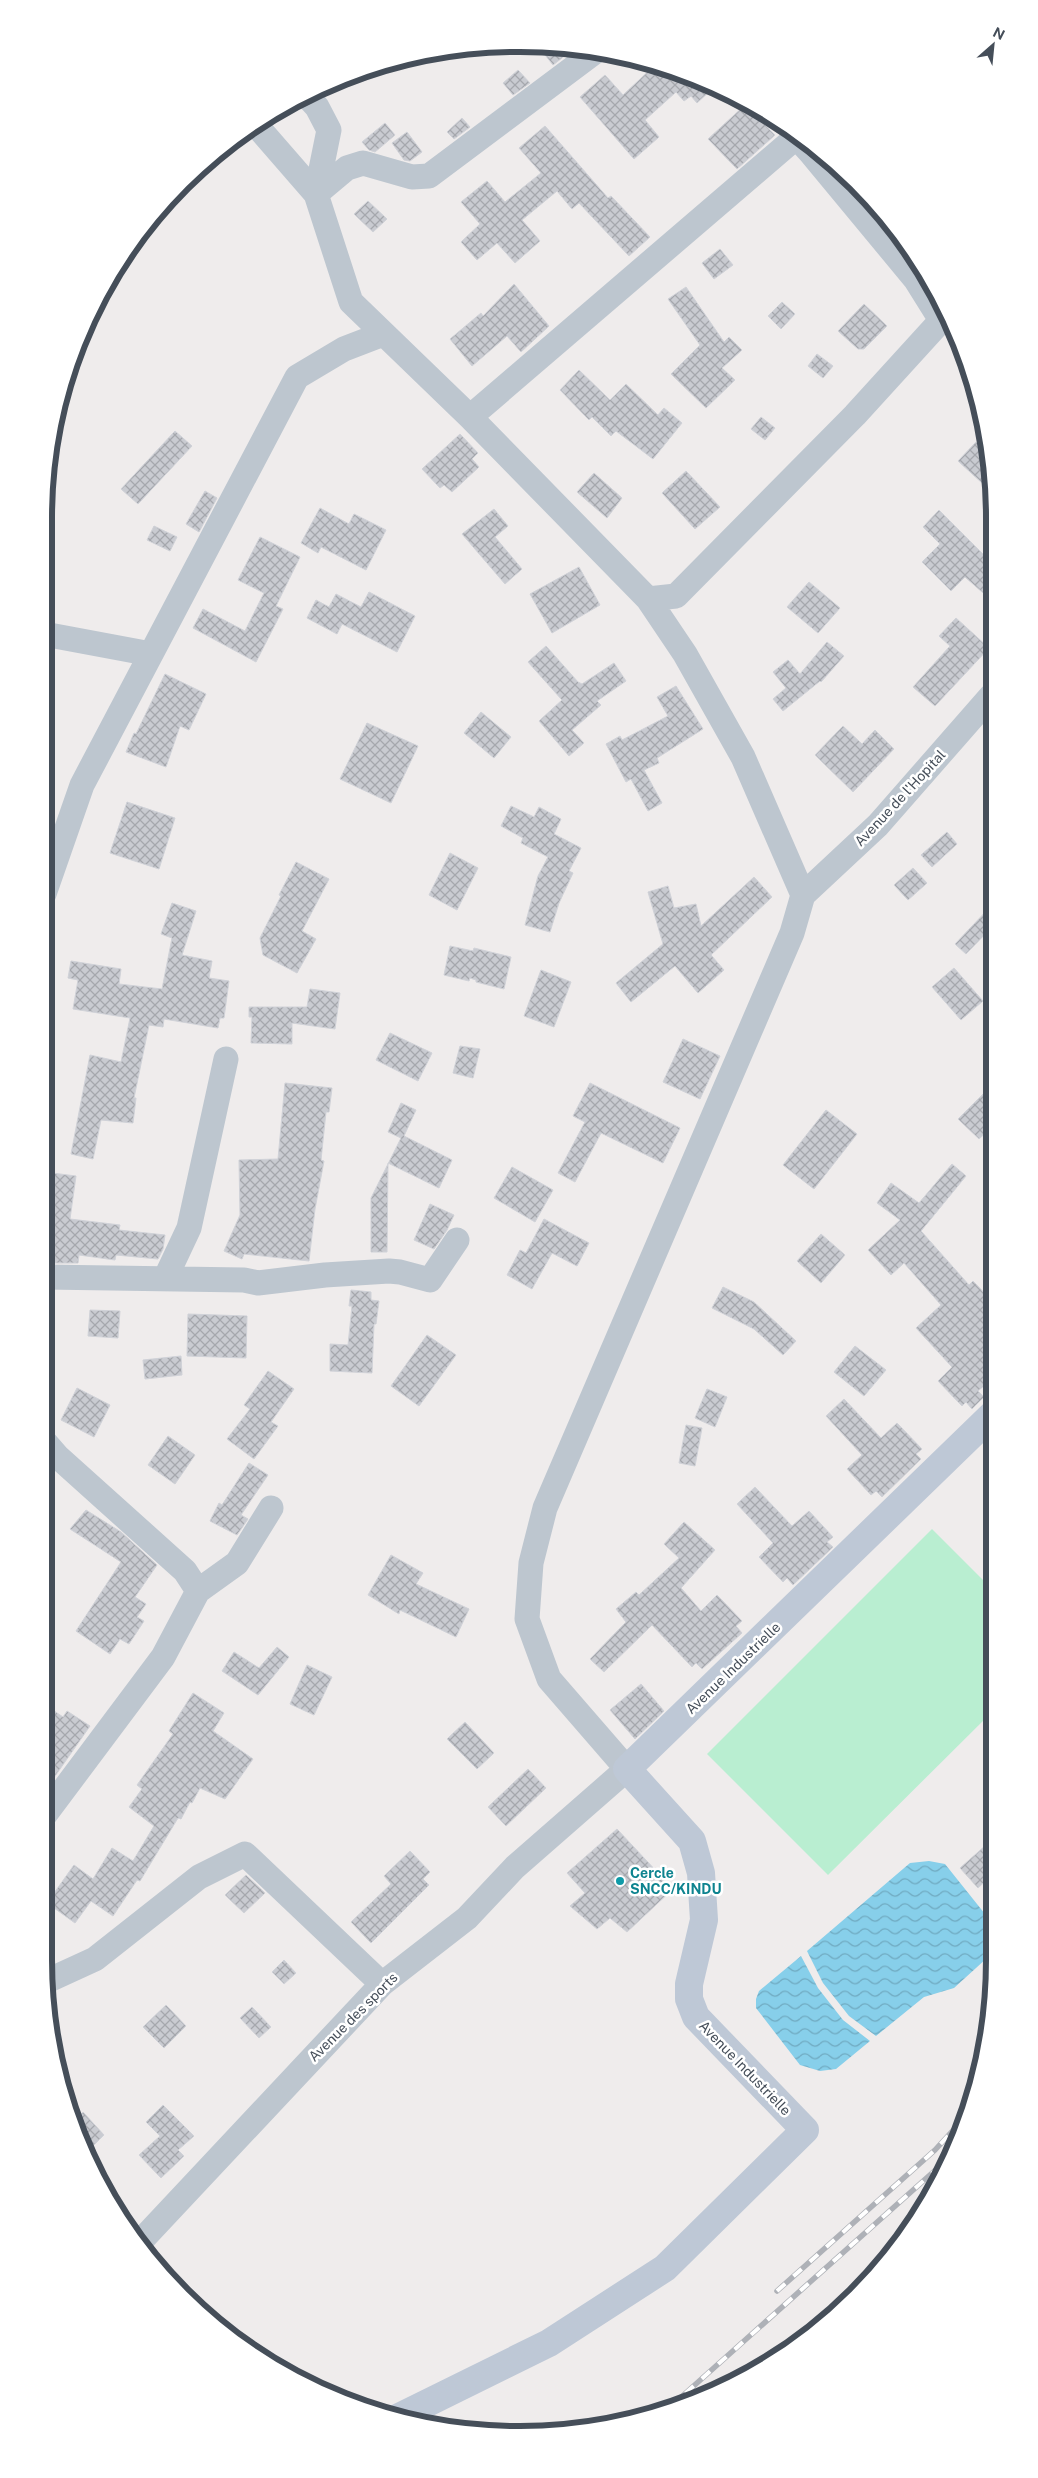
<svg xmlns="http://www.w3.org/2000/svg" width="1038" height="2478" viewBox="0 0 1038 2478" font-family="'Public Sans',sans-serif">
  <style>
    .garden { fill: #b9eed1 }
    .water { fill: url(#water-waves) }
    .building { fill: url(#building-cross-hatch); stroke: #d0d2d8 }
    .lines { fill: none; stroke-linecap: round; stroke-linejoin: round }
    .street { stroke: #bdc6cf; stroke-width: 25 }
    .secondary { stroke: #bec8d6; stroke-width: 28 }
    .rail-casing { stroke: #aeb1b7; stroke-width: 5.5 }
    .rail { stroke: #fff; stroke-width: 4; stroke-dasharray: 11; stroke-linecap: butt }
    .culture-dot { fill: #0f9aa8; stroke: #fff; stroke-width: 2 }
    .labels { text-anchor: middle; stroke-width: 5; stroke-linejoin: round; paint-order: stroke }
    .street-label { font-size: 14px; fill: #454e59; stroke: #fff }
    .culture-label { font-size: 14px; font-weight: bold; fill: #0d838f; stroke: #fff; text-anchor: start }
    .rim { fill: none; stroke: #454e59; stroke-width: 6 }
  </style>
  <defs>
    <pattern id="water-waves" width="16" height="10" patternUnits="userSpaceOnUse" patternTransform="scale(1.25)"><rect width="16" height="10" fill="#87cfea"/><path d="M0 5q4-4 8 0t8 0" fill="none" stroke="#70aac1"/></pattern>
    <pattern id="building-cross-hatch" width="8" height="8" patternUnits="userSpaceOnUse" patternTransform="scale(1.25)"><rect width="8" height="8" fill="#c9cbd1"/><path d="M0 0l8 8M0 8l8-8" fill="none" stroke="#a5a7ad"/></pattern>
  </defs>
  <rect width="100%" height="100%" fill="#efecec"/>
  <path class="garden" d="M932 1529 993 1590 994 1710 828 1875 707 1754Z"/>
  <path class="water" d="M929 1861 945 1864 993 1924 994 1941 987 1958 954 1988 924 1997 876 2036 849 2016 823 1983 807 1951 910 1863Z
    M801 1956 818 1988 843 2020 870 2041 836 2069 820 2071 800 2065 756 2008V1999L759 1991Z"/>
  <path class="building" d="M538 46 561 47 567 54 553 65Z
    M655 65 671 69 712 89 697 103 691 96 684 101 676 92 645 120 659 137 634 159 580 97 605 75 623 95Z
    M518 70 530 83 513 95 503 83Z
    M745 105 775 135 737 169 708 139Z
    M462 118 470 127 454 139 447 132Z
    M385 123 395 135 375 152 369 150 362 142Z
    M545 126 608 198 611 196 650 237 629 256 579 203 572 209 557 191 522 220 540 241 515 263 497 243 477 260 461 242 480 224 461 202 487 181 505 202 541 173 519 148Z
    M407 132 422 152 410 161 404 160 392 143Z
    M368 201 387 219 373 232 354 214Z
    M720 249 733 265 714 279 702 263Z
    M514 284 549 326 521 352 507 336 472 366 450 339 481 313 483 316Z
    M686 287 724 342 729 337 742 350 722 368 735 380 706 408 671 374 700 345 668 299Z
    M782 302 795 314 781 329 768 316Z
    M864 304 887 326 864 349H858L838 331Z
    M817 354 833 366 823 378 808 366Z
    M579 370 610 400 626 384 658 415 664 408 682 423 653 459 616 431 611 436 592 417 589 420 560 390Z
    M761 417 775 428 765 440 751 429Z
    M175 431 192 446 138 504 121 489Z
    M460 434 478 453 472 459 479 467 452 492 444 485 440 488 422 469Z
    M976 442 990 457V475L982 483 958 461Z
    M686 471 720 507 695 529 662 493Z
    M594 473 622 498 607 518 577 492Z
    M205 491 217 498 199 532 186 524Z
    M320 508 349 524 354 514 386 530 366 570 321 547 318 553 301 543Z
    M494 509 508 526 495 537 522 569 505 584 462 534Z
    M939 510 990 561 991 600 965 577 951 591 922 562 940 544 923 527Z
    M154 526 177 537 170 551 147 540Z
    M260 537 300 557 276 606 283 609 256 662 193 628 203 609 245 631 264 593 238 580Z
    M579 567 600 605 552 633 530 594Z
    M809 582 840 608 818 633 787 607Z
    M369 592 415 616 397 652 342 624 337 634 307 618 316 600 329 607 336 594 361 607Z
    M956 618 989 648 935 706 913 687 950 646 939 636Z
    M827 642 844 656 821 682 820 681 783 711 773 699 786 688 773 672 788 660 800 674Z
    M546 646 578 682 582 684 614 663 626 681 597 701 601 705 572 730 584 743 569 756 539 721 562 700 528 662Z
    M165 674 206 694 189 730 180 726 166 767 126 752 134 733 136 734Z
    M676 686 703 729 657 758 659 763 644 770 662 803 648 811 631 779 626 782 606 744 620 736 622 740 668 716 657 697Z
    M481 712 511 737 494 758 464 733Z
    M367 723 418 746 391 803 340 779Z
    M843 726 862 744 875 730 894 749 853 792 815 755Z
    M127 802 175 818 159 869 110 853Z
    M511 806 534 817 539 807 561 819 554 834 581 848 569 871 573 873 559 903 550 932 525 925 538 876 548 857 521 843 523 838 501 826Z
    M947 832 957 844 932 867 921 855Z
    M450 853 478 868 457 910 429 895Z
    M296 862 329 879 302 931 316 939 297 973 263 955 260 938 281 896 279 895Z
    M913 868 927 883 908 900 894 885Z
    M754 877 772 897 711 955 724 970 698 993 675 966 631 1002 616 983 663 944 648 892 668 886 674 908 696 904 701 926Z
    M172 903 196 911 182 955 212 961 209 978 229 981 224 1018H220L218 1028 164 1019 163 1027 149 1025 134 1098H136L133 1123 101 1120 93 1159 71 1154 90 1055 121 1062 130 1018 73 1009 78 980 68 978 71 961 121 969 119 984 162 989 172 938 161 934Z
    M991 906V928L966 954 955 944Z
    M450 946 473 951 474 948 511 957 504 989 476 982V980L470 978 469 981 444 975Z
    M954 968 983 1001 961 1020 932 987Z
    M541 970 571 982 554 1027 524 1016Z
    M310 989 340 993 335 1029 292 1023V1044L251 1043 252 1017H249V1007H307Z
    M390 1033 432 1053 418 1081 376 1060Z
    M683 1039 720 1056 700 1099 663 1082Z
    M460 1046 480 1049 473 1078 453 1073Z
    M285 1083 332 1088 329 1112H326L321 1160 324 1161 315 1209 309 1261 244 1254 242 1259 224 1251 240 1215 239 1160 278 1159Z
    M590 1083 680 1128 663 1163 601 1133 575 1182 558 1173 585 1122 573 1116Z
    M992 1085V1127L979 1139 958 1119Z
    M401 1103 416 1110 404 1136 452 1160 439 1188 388 1163 387 1252H371V1198L401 1138 388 1132Z
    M826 1110 857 1134 814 1189 783 1165Z
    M952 1164 966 1176 921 1231 969 1285 973 1281 992 1301V1321L983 1330 993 1340V1378L978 1391 984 1397 972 1409 966 1402 962 1406 938 1381 952 1367 916 1328 941 1305 904 1263 891 1275 868 1250 900 1220 877 1203 891 1183 919 1203Z
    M512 1167 553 1190 535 1222 494 1198Z
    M44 1172 76 1176 70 1219 120 1225 119 1230 165 1235 163 1249 158 1259 116 1255 115 1260 79 1255 78 1263H44Z
    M430 1204 454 1215 447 1230 434 1249 414 1240Z
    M544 1219 589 1243 577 1266 552 1253 532 1289 507 1275 520 1250 526 1253Z
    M821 1234 845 1255 821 1283 797 1261Z
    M723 1287 754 1302 796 1341 783 1355 754 1329 712 1308Z
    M351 1290 371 1292V1300L379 1301 376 1324H374L372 1373 330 1371V1344L348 1345 352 1306H349Z
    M90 1310 120 1311 118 1338 88 1336Z
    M188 1314 247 1316 246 1358 187 1356Z
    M427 1335 456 1355 419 1406 391 1386Z
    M855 1346 886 1370 864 1396 834 1372Z
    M181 1356 182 1375 145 1379 143 1360Z
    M268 1371 294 1389 271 1422 278 1426 254 1459 227 1439 250 1409 244 1405Z
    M77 1388 110 1405 94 1437 61 1420Z
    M707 1389 727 1397 715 1427 695 1418Z
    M844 1399 881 1438 897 1423 922 1449 916 1454 921 1459 882 1497 876 1491 871 1495 847 1469 862 1455 826 1416Z
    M686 1425 702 1428 695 1466 679 1463Z
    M168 1436 195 1455 175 1484 148 1465Z
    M249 1463 268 1475 241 1515 248 1519 237 1535 210 1521 219 1503 222 1505Z
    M755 1487 792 1526 809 1511 833 1537 827 1542 833 1547 793 1585 787 1578 783 1582 759 1557 773 1543 737 1504Z
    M86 1510 121 1532 157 1565 135 1597 146 1604 137 1617 144 1621 129 1644 120 1639 110 1654 76 1631 121 1562 70 1529Z
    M684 1522 715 1550 681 1588 701 1611 717 1595 742 1621 736 1626 742 1633 702 1669 696 1663 692 1667 652 1625 604 1672 590 1659 626 1622 616 1609 636 1592 639 1595 679 1558 664 1544Z
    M391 1555 423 1573 416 1584 469 1609 456 1637 400 1610 399 1614 368 1595Z
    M277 1647 289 1657 258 1695 222 1671 234 1652 259 1668Z
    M307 1665 332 1677 314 1715 290 1704Z
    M641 1684 664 1711 635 1739 610 1710Z
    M193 1693 224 1713 213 1731 253 1759 225 1799 200 1788 192 1803 190 1802 181 1819 178 1818 140 1881 137 1880 113 1916 91 1901 75 1923 47 1903 74 1865 93 1879 112 1848 133 1861 154 1826 129 1807 142 1789 137 1785 173 1734 169 1731Z
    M44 1704 63 1717 67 1711 90 1726 44 1792Z
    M465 1722 494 1753 477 1769 447 1739Z
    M528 1769 546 1788 506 1826 488 1807Z
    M617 1829 673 1889 627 1932 610 1918 597 1929 570 1906 585 1893 567 1873Z
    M994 1838V1873L978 1888 960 1868Z
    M410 1851 430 1872 423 1879 429 1885 371 1943 351 1922 391 1884 384 1876Z
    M246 1875 265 1893 244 1913 225 1895Z
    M284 1960 296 1973 284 1984 272 1972Z
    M166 2005 186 2026 164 2048 143 2027Z
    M252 2007 271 2027 259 2038 240 2018Z
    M163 2105 194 2136 178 2150 184 2156 161 2178 139 2155 160 2136 146 2122Z
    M83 2112 104 2135 87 2152 73 2122Z"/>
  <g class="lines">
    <path class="street" d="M306 95 317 107 329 130 316 194
      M316 194 347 168 363 163 412 177 429 176 596 51
      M470 417 794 139 799 140 810 152 916 280 941 320
      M648 599 676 596 855 415 947 314
      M44 634 151 654
      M44 894 82 785 297 377 344 349 383 334
      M803 895 878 825 991 696
      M44 1277 244 1280 258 1283 325 1275 389 1271 400 1272 430 1280 457 1240
      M165 1279 189 1228 226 1059
      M44 1441 57 1456 185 1571 198 1591 163 1657 44 1816
      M198 1591 237 1563 271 1508
      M47 1981 95 1959 199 1877 245 1854 382 1984
      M140 2242 382 1984 467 1918 515 1867 627 1769 549 1679 527 1619 531 1563 545 1508 792 933 803 895 743 757 685 654 648 599 470 417 351 302 316 194 256 125"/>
    <path class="secondary" d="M399 2417 549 2343 665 2268 805 2130 696 2017 689 1999V1984L704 1920 701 1873 692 1841 627 1769 993 1414"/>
    <defs>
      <path id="rail" d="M777 2291 935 2150 968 2114
        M669 2408 940 2166"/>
    </defs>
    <use href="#rail" class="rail-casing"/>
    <use href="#rail" class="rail"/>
  </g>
  <circle class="culture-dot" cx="620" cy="1881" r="5"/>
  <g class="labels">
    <g class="street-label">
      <text transform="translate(900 798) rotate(-47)" y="5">Avenue de l'Hopital</text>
      <text transform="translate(733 1668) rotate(-44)" y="5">Avenue Industrielle</text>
      <text transform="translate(353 2017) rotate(-45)" y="5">Avenue des sports</text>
      <text transform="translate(745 2068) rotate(46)" y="5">Avenue Industrielle</text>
    </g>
    <g class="culture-label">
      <text x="630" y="1878">Cercle<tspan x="630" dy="16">SNCC/KINDU</tspan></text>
    </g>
  </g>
  <path d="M0 0H1038V2478H0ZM518 52H520A466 466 0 0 1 986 518V1960A466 466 0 0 1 520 2426H518A466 466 0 0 1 52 1960V518A466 466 0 0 1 518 52Z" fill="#fff" fill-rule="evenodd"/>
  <path class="rim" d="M518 52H520A466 466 0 0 1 986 518V1960A466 466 0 0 1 520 2426H518A466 466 0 0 1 52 1960V518A466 466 0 0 1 518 52Z"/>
  <g transform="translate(993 45) rotate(27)" stroke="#ffffff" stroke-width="4" paint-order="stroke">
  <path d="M0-4L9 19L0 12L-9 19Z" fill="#454e59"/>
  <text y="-8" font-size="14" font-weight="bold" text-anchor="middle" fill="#454e59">N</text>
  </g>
</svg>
